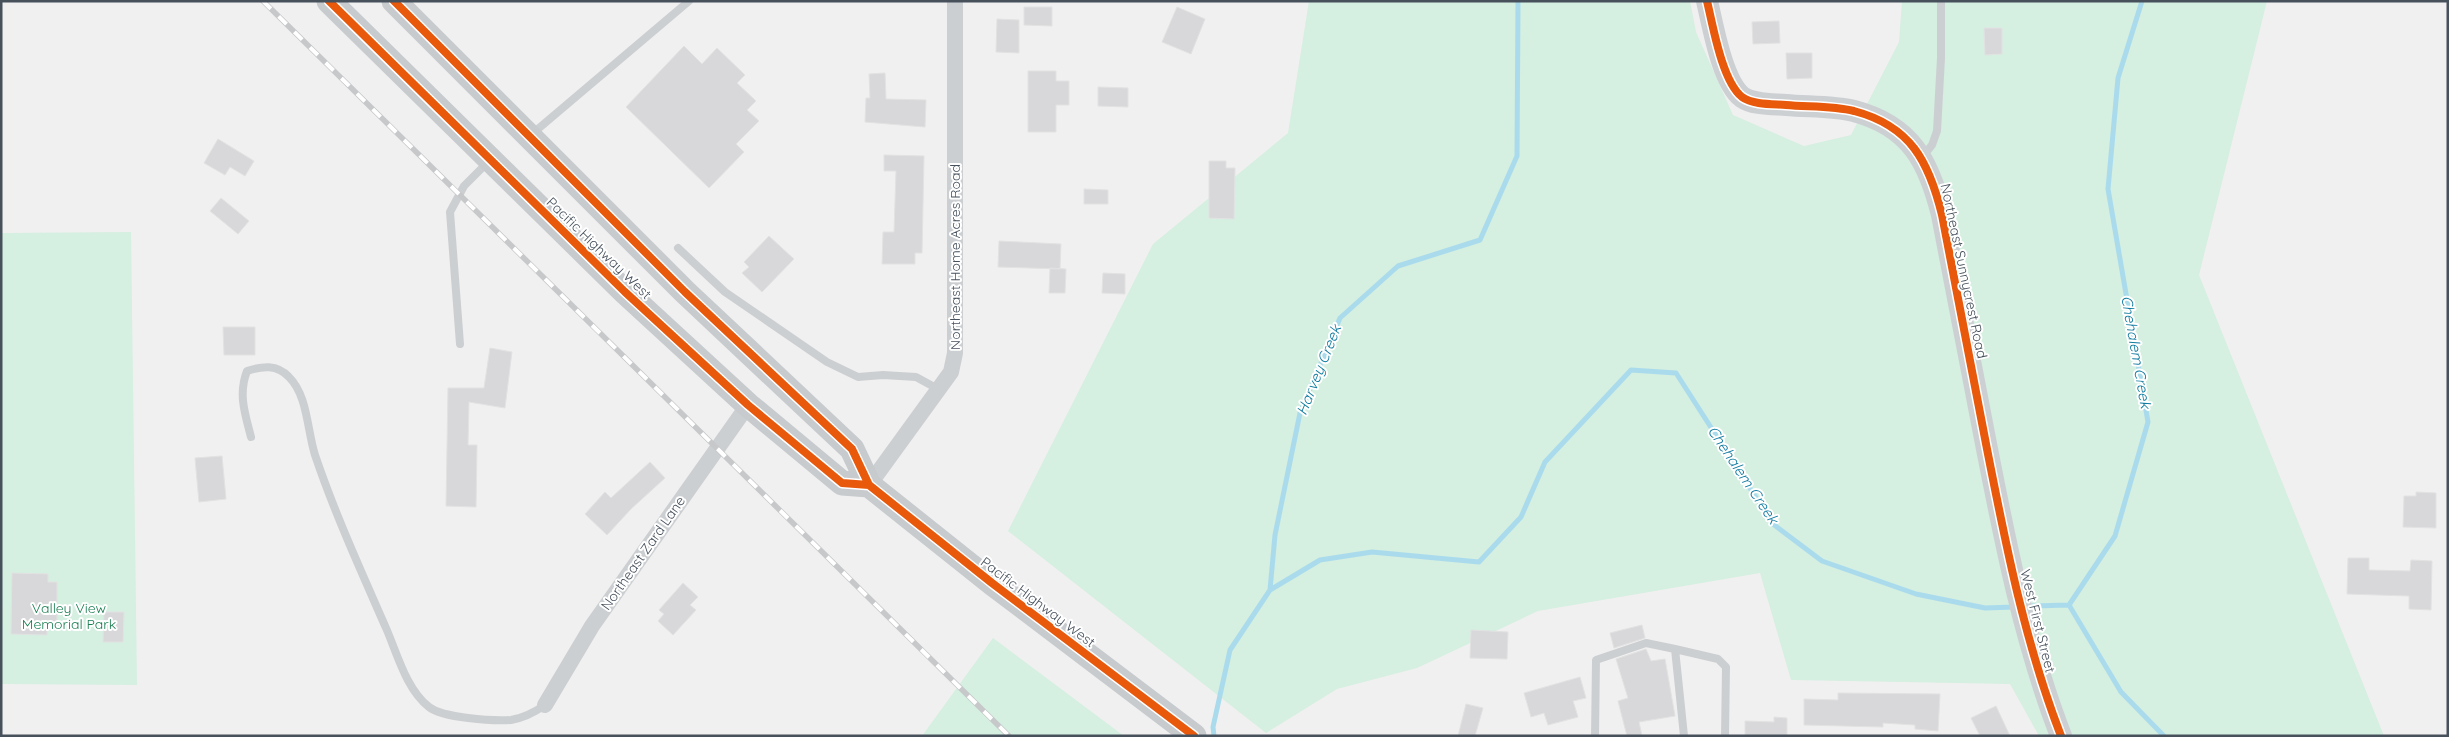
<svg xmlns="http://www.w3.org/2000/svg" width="2449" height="737" viewBox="0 0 2449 737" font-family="Quicksand,sans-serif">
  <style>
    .green { fill: #d5efe1 }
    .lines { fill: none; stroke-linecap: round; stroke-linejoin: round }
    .stream { stroke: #aadbec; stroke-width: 5 }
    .building { fill: #d8d8da; stroke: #e2e2e3 }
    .lane { stroke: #cccfd1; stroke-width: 8 }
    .street { stroke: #cccfd1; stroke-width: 16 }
    .secondary { stroke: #cdd0d3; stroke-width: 22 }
    .primary { stroke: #c7cbce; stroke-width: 25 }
    .rail-casing { stroke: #c6c8ca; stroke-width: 5.5 }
    .rail { stroke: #fff; stroke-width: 4; stroke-dasharray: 11; stroke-linecap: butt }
    .cycleway-casing { stroke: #fff; stroke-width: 11 }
    .cycleway { stroke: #e8590c; stroke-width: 8 }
    .labels { text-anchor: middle; stroke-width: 4; stroke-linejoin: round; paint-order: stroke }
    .street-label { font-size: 14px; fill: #47515c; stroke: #fff }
    .park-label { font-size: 14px; fill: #197d50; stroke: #fff }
    .water-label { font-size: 15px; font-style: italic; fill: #0f7aa0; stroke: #fff }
  </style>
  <rect width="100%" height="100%" fill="#f1f0f0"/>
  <path class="green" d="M1309 1H1690L1696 32 1733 115 1804 146 1851 135 1899 42 1902 1H2267L2199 275 2384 736H2039L2010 684 1791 680 1760 573 1538 611 1417 668 1337 689 1266 733 1008 531 1153 244 1288 133Z
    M131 232 137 685 1 684V233Z
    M993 638 1124 736H1125H922Z"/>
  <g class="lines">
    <path class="stream" d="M1270 590 1275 535 1300 413 1340 318 1398 266 1480 240 1517 156 1518 1
      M2069 605 2115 536 2148 422 2108 189 2118 78 2142 1
      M2069 605 2121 692 2164 736
      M2027 606 2069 605
      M1214 736 1213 727 1230 650 1270 590 1320 560 1372 552 1479 562 1521 517 1545 462 1631 370 1676 373 1773 524 1822 561 1916 594 1985 608 2014 607"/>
  </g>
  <path class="building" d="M1024 7H1052V26L1024 25Z
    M1177 7 1205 19 1191 54 1162 42Z
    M997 19 1019 20V53L996 52Z
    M1779 21 1780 43 1753 44 1752 22Z
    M1984 28H2002V54L1985 55Z
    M684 46 702 64 717 48 745 75 737 83 756 101 747 110 759 121 736 144 744 152 709 188 626 107Z
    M1786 53H1812V78L1787 79Z
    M1028 71H1056V81H1069V105H1056V132H1028Z
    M885 73 886 99 926 100 925 127 865 122 866 98H870L869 74Z
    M1098 87 1128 88V107L1098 106Z
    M218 139 254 161 245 176 230 167 225 175 204 163Z
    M884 155 924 156 922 253H915V264H882L883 232H894L896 171H884Z
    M1209 161H1226V168H1235L1234 219 1209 218Z
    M1084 189 1108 190V204H1084Z
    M221 198 249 221 238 234 210 211Z
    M769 236 794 259 762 292 742 273 749 267 744 262Z
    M999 241 1061 244 1060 269 998 267Z
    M1050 268 1066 269 1065 293H1049Z
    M1103 273 1125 274V294L1102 293Z
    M223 327H255V355H224Z
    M490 348 512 352 505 408 469 402 468 445H477L476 507 446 506 448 388H484Z
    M222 456 226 499 199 502 195 458Z
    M650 462 665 478 631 509 607 535 585 514 605 492 611 498Z
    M2416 492 2436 493V528L2403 527 2404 496H2416Z
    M2348 558H2369V570L2410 571 2411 560 2432 561 2431 610 2409 609V596L2347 594Z
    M12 573 48 574V582H57V622H47V635L11 634Z
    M683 583 698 597 690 605 696 610 673 635 658 621 664 614 659 610Z
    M104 612H124L123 642H103Z
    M1642 625 1645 638 1614 648 1610 633Z
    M1471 630 1508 632 1507 659 1470 658Z
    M1646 649 1651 661 1665 659 1675 716 1639 722 1642 736H1627L1618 701 1628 698 1616 659Z
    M1580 677 1586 698 1573 701 1578 717 1548 725 1544 713 1531 717 1524 693Z
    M1838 693 1940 694 1938 731 1915 729V725L1883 723V727L1804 725V699L1838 700Z
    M1466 704 1483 708 1475 736H1458Z
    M1996 706 2010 736H1980L1971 718Z
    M1774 717 1787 718V736H1745V721L1774 722Z"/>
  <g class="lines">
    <path class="lane" d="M532 134 689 1
      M1923 156 1932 145 1937 131 1941 58V1
      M678 248 725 292 827 362 858 377 883 375 916 377 938 389
      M460 344 450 212 464 186 489 161
      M251 437C245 414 238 394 247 371 262 366 277 364 289 377 308 396 307 430 315 455 335 514 361 571 386 628 397 653 406 689 429 707 443 718 492 721 511 720 523 718 535 712 545 705
      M1675 649 1718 659 1726 667 1725 736
      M1595 736 1596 660 1646 643 1675 649 1684 736"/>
    <path class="street" d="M869 485 951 372 955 353V1
      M545 705 592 626 748 405"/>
    <path class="secondary" d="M1707 1C1713 26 1722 81 1742 97 1753 105 1773 104 1786 105 1808 107 1833 106 1854 111 1911 126 1929 162 1942 215 1957 293 1972 371 1987 449 2006 546 2025 643 2061 736"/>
    <path class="primary" d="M329 1 625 292 748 405 842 483 869 485
      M394 1 685 292 852 449 869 485 992 583 1194 736"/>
    <defs>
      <path id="rail" d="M263 1 1009 736"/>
    </defs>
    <use href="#rail" class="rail-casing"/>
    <use href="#rail" class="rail"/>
    <defs>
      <path id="cycleway" d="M329 1 625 292 748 405 842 483 869 485
        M394 1 685 292 852 449 869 485 992 583 1194 736
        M1707 1C1713 26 1722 81 1742 97 1753 105 1773 104 1786 105 1808 107 1833 106 1854 111 1911 126 1929 162 1942 215 1957 293 1972 371 1987 449 2006 546 2025 643 2061 736"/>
    </defs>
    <use href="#cycleway" class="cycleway-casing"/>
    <use href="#cycleway" class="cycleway"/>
  </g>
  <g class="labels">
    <g class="street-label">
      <text transform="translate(599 248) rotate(44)" y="5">Pacific Highway West</text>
      <text transform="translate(955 257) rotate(-90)" y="5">Northeast Home Acres Road</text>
      <text transform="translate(1964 271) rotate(78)" y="5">Northeast Sunnycrest Road</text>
      <text transform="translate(643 553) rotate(-55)" y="5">Northeast Zard Lane</text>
      <text transform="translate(1038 602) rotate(37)" y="5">Pacific Highway West</text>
      <text transform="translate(2038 621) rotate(76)" y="5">West First Street</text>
    </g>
    <g class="park-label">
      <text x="69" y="613">Valley View<tspan x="69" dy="16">Memorial Park</tspan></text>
    </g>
    <g class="water-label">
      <text transform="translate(2136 352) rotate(80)" y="5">Chehalem Creek</text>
      <text transform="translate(1319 370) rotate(-68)" y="5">Harvey Creek</text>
      <text transform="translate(1743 475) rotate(56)" y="5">Chehalem Creek</text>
    </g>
  </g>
  <rect width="2449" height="737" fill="none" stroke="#47515c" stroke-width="5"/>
</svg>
